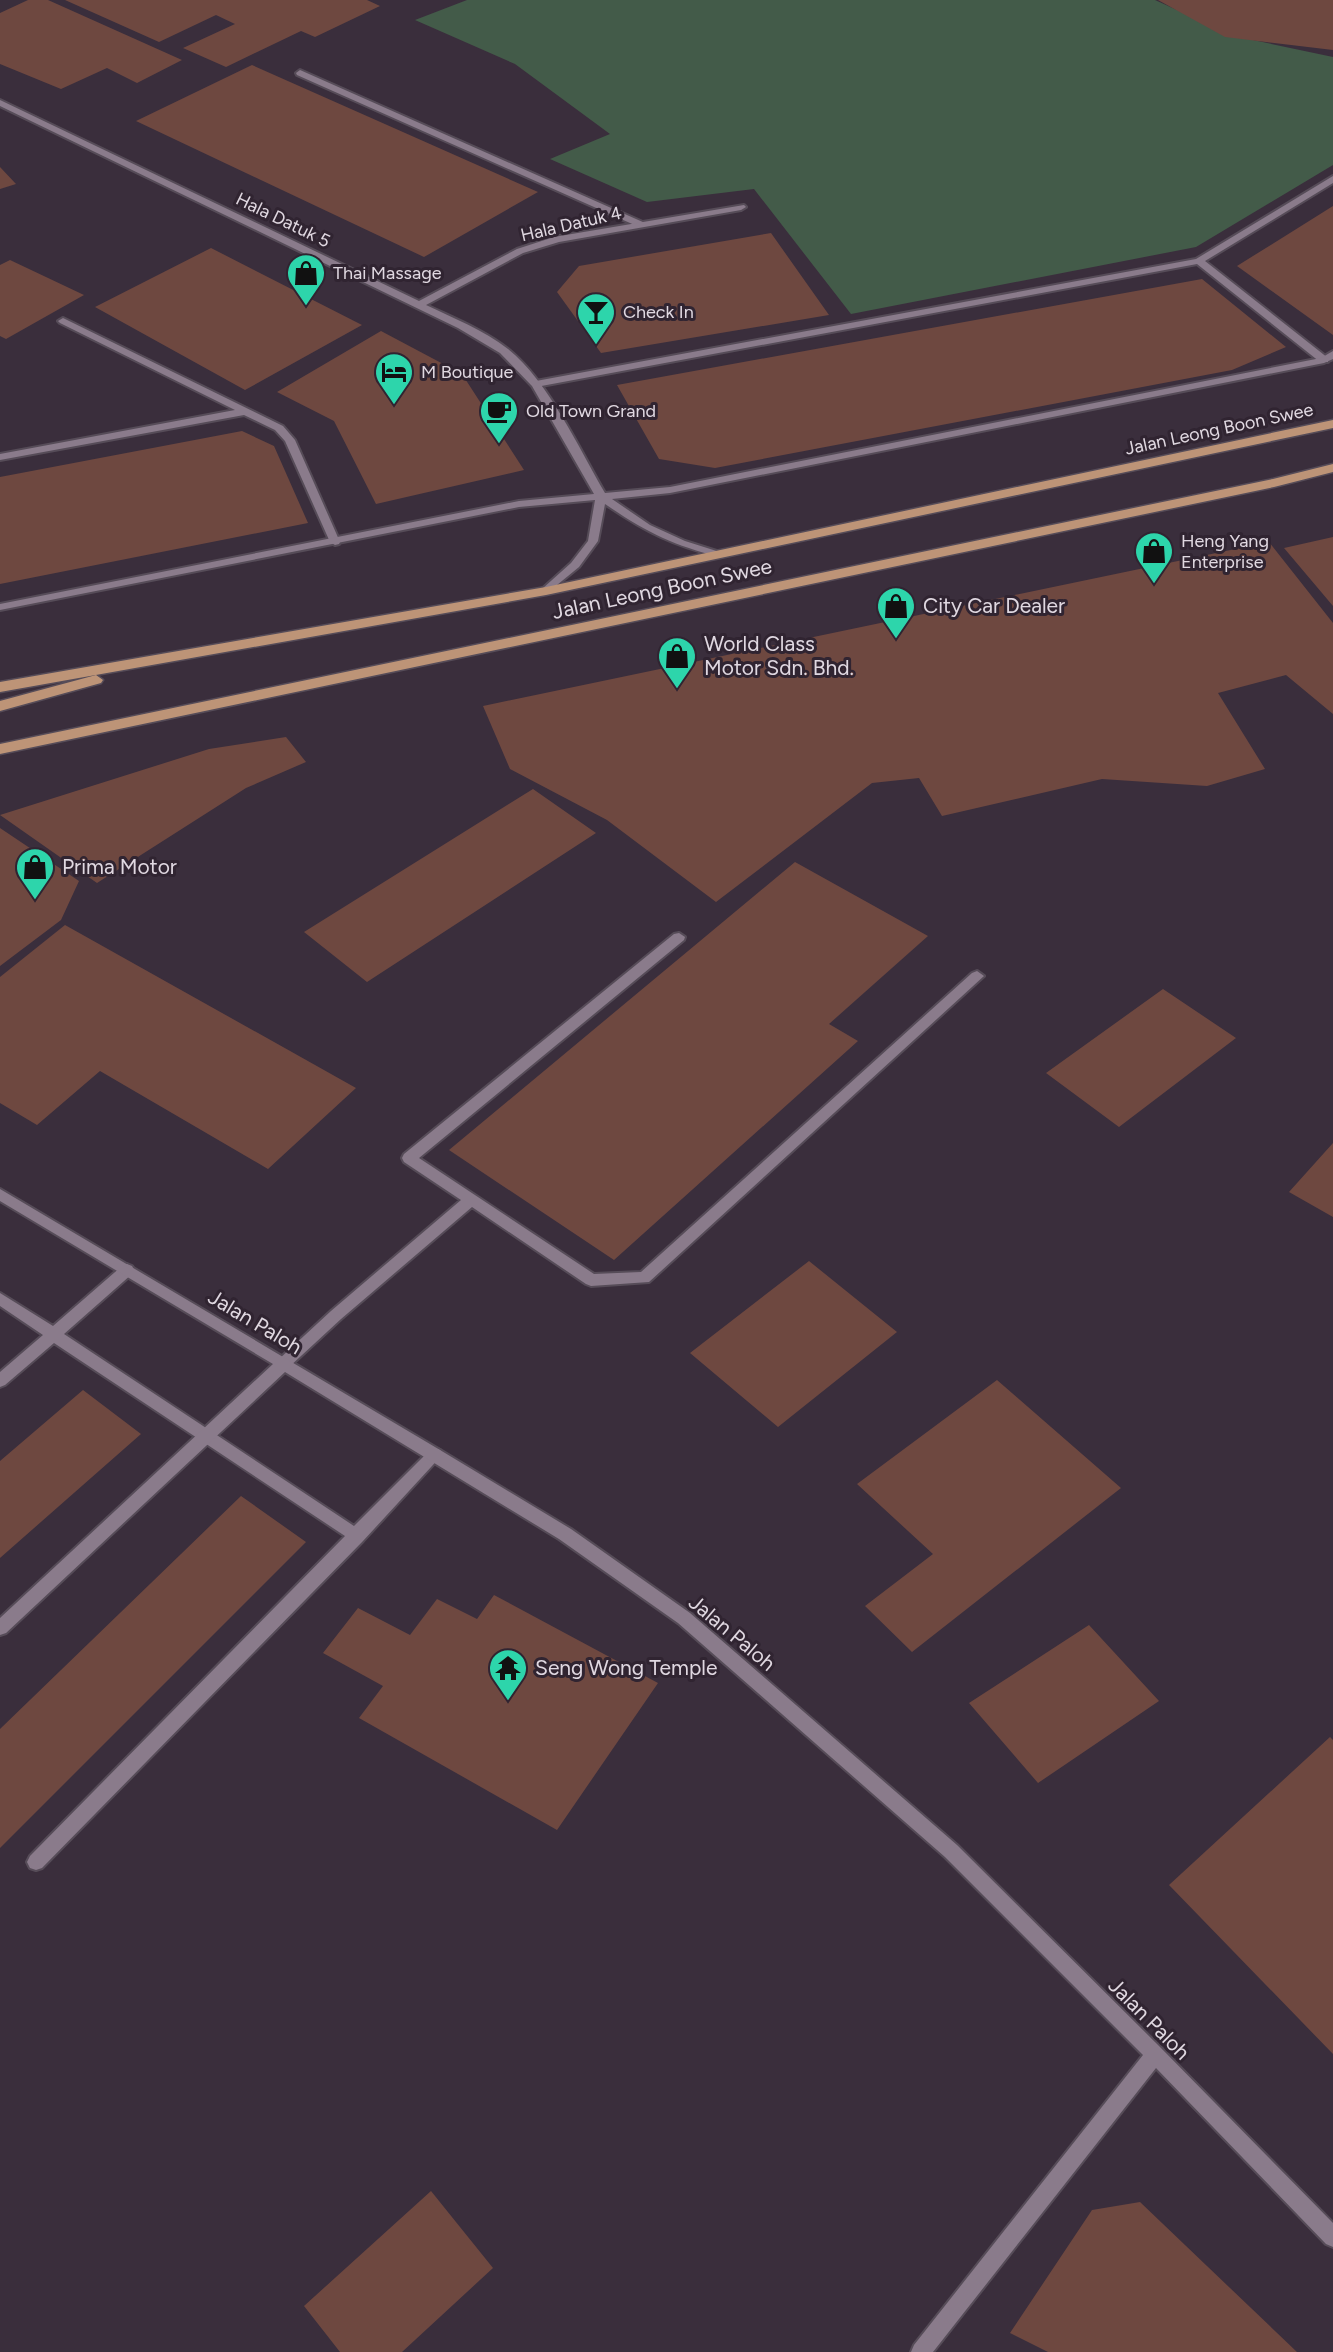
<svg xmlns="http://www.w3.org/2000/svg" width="1333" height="2352" viewBox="0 0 1333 2352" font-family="Figtree,sans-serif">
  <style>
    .green { fill: #435b49 }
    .building { fill: #6e4840 }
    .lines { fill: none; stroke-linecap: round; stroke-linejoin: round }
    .service-casing { stroke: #564c58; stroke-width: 4 }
    .minor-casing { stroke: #564c58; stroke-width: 4 }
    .primary-casing { stroke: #564c58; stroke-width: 3 }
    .service { fill: #8a7b8b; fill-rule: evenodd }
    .minor { fill: #8a7b8b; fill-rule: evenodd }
    .primary { fill: #bd9477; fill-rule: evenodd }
    .labels { text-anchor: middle; stroke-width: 6; stroke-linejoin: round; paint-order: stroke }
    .far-street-label { font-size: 18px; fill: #e0d8e1; stroke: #302431 }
    .far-poi-label { font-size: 18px; fill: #e0d8e1; stroke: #302431; text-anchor: start }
    .street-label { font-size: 21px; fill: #e0d8e1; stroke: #302431 }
    .poi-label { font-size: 21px; fill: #e0d8e1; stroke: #302431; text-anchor: start }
  </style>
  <rect width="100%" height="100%" fill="#3a2e3c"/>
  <path class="green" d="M467 0H1155L1234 36 1333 57V165L1196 247 851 314 754 189 647 202 550 159 610 134 515 64 415 20Z"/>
  <path class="building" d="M28 0H48L182 60 137 83 107 68 61 89 0 64V13Z
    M65 0H367L380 6 315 37 301 31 226 67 183 48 235 24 216 15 159 42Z
    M1158 0H1333V50L1225 37Z
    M252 65 538 192 424 257 136 121Z
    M0 167 16 184 0 189Z
    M1333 206V335L1237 266Z
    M771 233 829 315 601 353 557 292 579 266Z
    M211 248 362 325 245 390 95 307Z
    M10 260 84 295 6 339 0 336V265Z
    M1202 279 1286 347 1232 370 715 468 659 459 617 385Z
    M381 331 462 374 524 470 376 504 334 421 277 392Z
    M242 431 274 446 308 523 0 584V477Z
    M1333 537V606L1284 548Z
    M1269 542 1333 623V714L1286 675 1218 693 1265 769 1207 786 1102 779 942 816 919 778 872 783 716 902 607 820 510 769 483 706Z
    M286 737 306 762 246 788 97 883 0 815 209 749Z
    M533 789 596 833 367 982 304 932Z
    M0 828 79 881 61 920 0 966Z
    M795 862 928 936 829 1024 858 1041 614 1260 449 1150Z
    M65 925 356 1088 268 1169 100 1071 37 1125 0 1103V977Z
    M1163 989 1236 1038 1119 1127 1046 1073Z
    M1333 1143V1217L1289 1192Z
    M809 1261 897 1332 778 1427 690 1353Z
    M997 1380 1121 1488 912 1652 865 1606 933 1554 857 1484Z
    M83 1390 141 1434 0 1558V1461Z
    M241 1496 306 1542 0 1848V1729Z
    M494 1595 658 1683 557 1830 359 1718 383 1686 323 1653 358 1608 410 1635 437 1599 477 1619Z
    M1089 1625 1159 1701 1038 1783 969 1703Z
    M1330 1737 1333 1740V2054L1169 1885Z
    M431 2191 493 2268 402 2352H340L304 2306Z
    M1140 2202 1297 2352H1048L1010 2333 1092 2210Z"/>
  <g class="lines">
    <defs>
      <path id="service" d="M300 70 645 223 647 225 639 227 297 75 296 73Z
        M1333 176V183L1205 261 1328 358V362H1320L1197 264 536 387 531 384 536 381 1196 259Z
        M63 318 283 426 295 440 340 542 339 544 335 545 330 542 285 441 275 430 244 415 0 460V454L235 410 60 323 58 321Z
        M679 933 685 937 684 940 419 1158 594 1274 641 1272 972 973 977 971 984 976 649 1282 591 1286 586 1284 472 1207 341 1319 288 1368 283 1370 278 1368 276 1364 278 1360 331 1311 461 1200 404 1162 402 1158 404 1154 674 934Z
        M127 1264 132 1266 134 1270 132 1274 64 1334 354 1526 430 1450 435 1448 440 1450 443 1454 363 1541 42 1868 36 1870 30 1868 27 1862 30 1856 345 1536 54 1343 5 1385 0 1387V1372L43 1335 0 1306V1293L53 1326 122 1266Z"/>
      <path id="minor" d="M0 100 419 301 517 249 554 237 744 205 746 207 741 210 559 242 523 253 426 305C453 318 484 330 508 349 549 382 578 447 605 493L670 487 1321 358 1333 351V359L1324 363 670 493 612 499 650 525 685 541 726 554 720 557C672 545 646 532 605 504L598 541 579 567 546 594 540 591 542 589 571 563 588 541 595 500 519 507 0 610V604L519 501 594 494 532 386 500 353 458 328 0 106Z
        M0 1189 440 1450 571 1529 690 1613 957 1845 1161 2048 1333 2223V2247L1326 2244 1156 2068 933 2352H911L914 2345 1143 2055 945 1857 678 1623 559 1539 285 1372 6 1633 0 1635V1618L273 1364 0 1201Z"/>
      <path id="primary" d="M1333 420V428L546 595 0 692V682L546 587Z
        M1333 464V472L1274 487 0 754V744L1273 479Z
        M96 675 103 680 101 683 0 711V701Z"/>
    </defs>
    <use href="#service" class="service-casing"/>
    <use href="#minor" class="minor-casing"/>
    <use href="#primary" class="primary-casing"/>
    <use href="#service" class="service"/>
    <use href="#minor" class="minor"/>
    <use href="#primary" class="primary"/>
  </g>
  <defs>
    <symbol id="shop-pin" viewBox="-11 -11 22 30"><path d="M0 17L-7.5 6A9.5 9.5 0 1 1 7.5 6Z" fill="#2dd5ab" stroke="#302431"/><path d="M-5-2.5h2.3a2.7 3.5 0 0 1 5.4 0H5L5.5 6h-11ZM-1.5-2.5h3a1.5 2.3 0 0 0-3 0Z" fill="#111"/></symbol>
    <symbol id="bar-pin" viewBox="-11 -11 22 30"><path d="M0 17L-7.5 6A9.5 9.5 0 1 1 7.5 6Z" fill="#2dd5ab" stroke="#302431"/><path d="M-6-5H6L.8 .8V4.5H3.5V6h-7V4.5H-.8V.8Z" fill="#111"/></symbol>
    <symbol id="hotel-pin" viewBox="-11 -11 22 30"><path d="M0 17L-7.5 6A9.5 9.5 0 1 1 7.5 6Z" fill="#2dd5ab" stroke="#302431"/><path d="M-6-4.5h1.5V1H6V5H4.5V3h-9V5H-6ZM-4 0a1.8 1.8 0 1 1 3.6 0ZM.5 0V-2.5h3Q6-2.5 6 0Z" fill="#111"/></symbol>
    <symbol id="cafe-pin" viewBox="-11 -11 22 30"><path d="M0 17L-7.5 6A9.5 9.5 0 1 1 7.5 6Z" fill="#2dd5ab" stroke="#302431"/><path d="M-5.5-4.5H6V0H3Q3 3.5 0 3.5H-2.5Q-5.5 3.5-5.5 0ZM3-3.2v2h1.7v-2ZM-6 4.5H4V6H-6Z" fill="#111"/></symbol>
    <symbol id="temple-pin" viewBox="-11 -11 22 30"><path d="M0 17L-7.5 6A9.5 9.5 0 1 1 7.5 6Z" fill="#2dd5ab" stroke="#302431"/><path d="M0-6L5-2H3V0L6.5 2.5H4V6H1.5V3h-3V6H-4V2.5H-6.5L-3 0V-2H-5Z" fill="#111"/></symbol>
  </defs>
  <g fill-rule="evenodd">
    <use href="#shop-pin" x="284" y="251" width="44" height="60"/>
    <use href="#bar-pin" x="574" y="290" width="44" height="60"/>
    <use href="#hotel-pin" x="372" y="350" width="44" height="60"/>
    <use href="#cafe-pin" x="477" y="389" width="44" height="60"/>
    <use href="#shop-pin" x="1132" y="529" width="44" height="60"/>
    <use href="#shop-pin" x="874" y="584" width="44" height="60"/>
    <use href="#shop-pin" x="655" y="634" width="44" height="60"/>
    <use href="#shop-pin" x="13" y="845" width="44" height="60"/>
    <use href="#temple-pin" x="486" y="1646" width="44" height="60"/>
  </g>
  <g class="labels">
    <g class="far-street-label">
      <text transform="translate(283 220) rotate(26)" y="6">Hala Datuk 5</text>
      <text transform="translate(571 224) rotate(-13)" y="6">Hala Datuk 4</text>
      <text transform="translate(1219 429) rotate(-12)" y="6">Jalan Leong Boon Swee</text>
    </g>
    <g class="far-poi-label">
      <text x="333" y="279">Thai Massage</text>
      <text x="623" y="318">Check In</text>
      <text x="421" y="378">M Boutique</text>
      <text x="526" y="417">Old Town Grand</text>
      <text x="1181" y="547">Heng Yang<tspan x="1181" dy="21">Enterprise</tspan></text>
    </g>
    <g class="street-label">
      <text transform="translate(662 589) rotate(-12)" y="7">Jalan Leong Boon Swee</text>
      <text transform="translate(255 1322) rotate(31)" y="7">Jalan Paloh</text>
      <text transform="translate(732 1633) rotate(40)" y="7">Jalan Paloh</text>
      <text transform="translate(1149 2019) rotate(45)" y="7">Jalan Paloh</text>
    </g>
    <g class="poi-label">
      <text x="923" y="613">City Car Dealer</text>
      <text x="704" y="651">World Class<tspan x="704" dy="24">Motor Sdn. Bhd.</tspan></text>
      <text x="62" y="874">Prima Motor</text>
      <text x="535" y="1675">Seng Wong Temple</text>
    </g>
  </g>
</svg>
